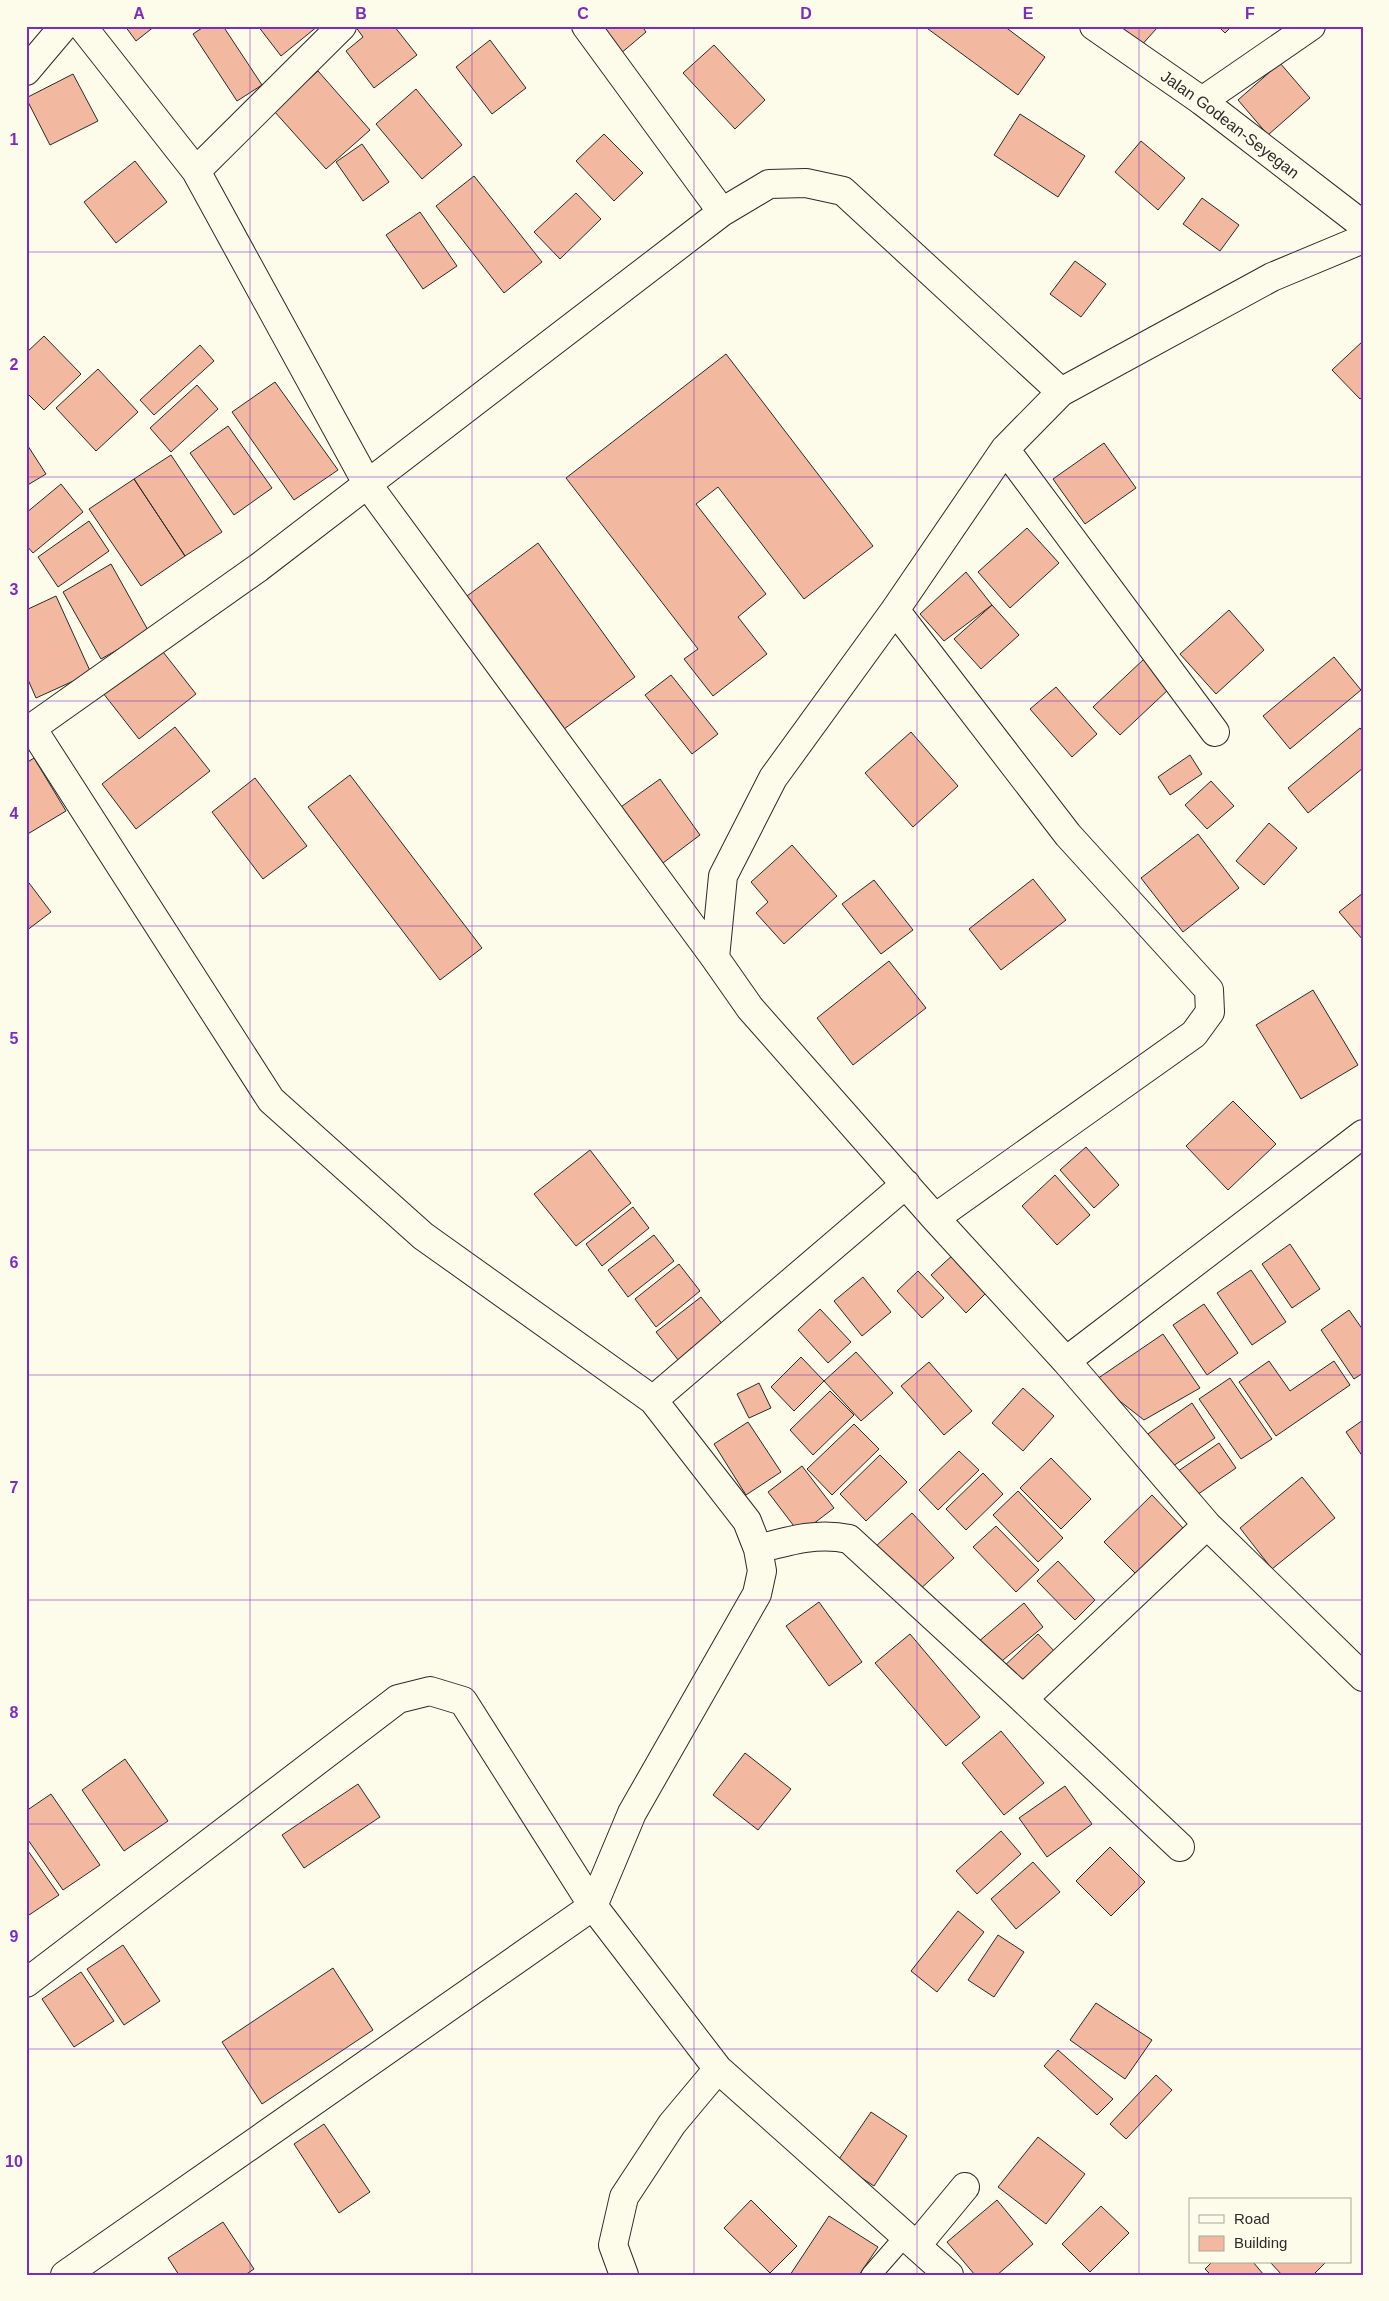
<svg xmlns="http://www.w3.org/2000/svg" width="1389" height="2301" viewBox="0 0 1389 2301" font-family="Helvetica,sans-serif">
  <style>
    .building { fill: #f2b8a0; stroke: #2b2b2b }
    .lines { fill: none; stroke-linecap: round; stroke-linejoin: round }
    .lane-casing { stroke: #2b2b2b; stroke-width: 21 }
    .street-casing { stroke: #2b2b2b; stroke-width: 30 }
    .secondary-casing { stroke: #2b2b2b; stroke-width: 30 }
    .lane { stroke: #fdfbea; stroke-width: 19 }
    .street { stroke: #fdfbea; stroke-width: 28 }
    .secondary { stroke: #fdfbea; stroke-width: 28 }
    .grid { fill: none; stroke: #7b2cbf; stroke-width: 1; stroke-opacity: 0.55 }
    .labels { text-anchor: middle; stroke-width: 4; stroke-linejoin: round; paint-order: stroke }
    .street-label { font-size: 16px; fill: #2b2b2b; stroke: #fdfbea }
    .neatline { fill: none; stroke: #7b2cbf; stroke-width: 2 }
    .grid-label { font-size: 16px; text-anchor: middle; font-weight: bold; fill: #7b2cbf }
  </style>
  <rect width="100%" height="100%" fill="#fdfbea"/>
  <path class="building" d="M125 26H155L136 41Z
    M205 26H223L262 85 237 101 193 34Z
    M258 26H318L281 56Z
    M355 26H394L417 55 374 88 346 51 363 37Z
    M600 26H642L646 32 620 54Z
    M924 26H1004L1045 57 1018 95Z
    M1115 26H1154L1157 28 1139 48Z
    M1218 26H1232L1225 33Z
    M490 40 526 88 492 114 456 67Z
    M714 45 765 100 735 129 683 73Z
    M1280 63 1310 98 1268 135 1238 100Z
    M318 71 370 130 326 169 274 111Z
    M73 74 98 121 50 145 26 98Z
    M416 89 462 145 422 179 376 124Z
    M1020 114 1085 156 1058 197 994 155Z
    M604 134 643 173 614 201 576 161Z
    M1141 141 1185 178 1158 210 1115 172Z
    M362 144 389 182 363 201 336 162Z
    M135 161 167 202 116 243 84 202Z
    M474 176 542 262 504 293 436 206Z
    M576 193 601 219 560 259 534 232Z
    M1202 198 1239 225 1220 251 1183 224Z
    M420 212 457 266 423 289 386 235Z
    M1075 261 1106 284 1081 317 1050 294Z
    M44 336 81 374 44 410 26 392V353Z
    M1363 341V397L1360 399 1332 370Z
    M200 345 214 361 154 415 140 400Z
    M726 354 873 546 804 599 718 487 696 504 766 594 738 617 767 654 713 696 684 659 698 649 566 478Z
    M98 369 138 412 96 451 56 408Z
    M275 382 338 470 294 500 232 412Z
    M197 385 218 409 171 452 150 428Z
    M228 426 272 488 234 515 190 453Z
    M26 443 46 474 26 486Z
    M1104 443 1136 488 1085 524 1053 479Z
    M171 455 222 532 185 556 134 479Z
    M134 479 185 556 141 586 89 509Z
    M61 484 83 512 33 553 26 545V513Z
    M89 521 109 551 58 587 38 557Z
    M1027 528 1059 563 1010 608 978 572Z
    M538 543 635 677 560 732 463 599Z
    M111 564 149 632 101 659 63 592Z
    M966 572 992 605 944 641 920 614Z
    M56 596 91 673 36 698 26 675V610Z
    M992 605 1019 635 981 669 954 639Z
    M1229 610 1264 650 1216 694 1180 654Z
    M160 648 196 694 139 739 103 693Z
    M1334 657 1361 690 1290 749 1263 716Z
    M1144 659 1170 688 1120 735 1093 707Z
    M671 675 718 734 692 754 645 695Z
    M1056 687 1097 734 1072 757 1030 709Z
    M175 727 210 771 136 829 102 784Z
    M1360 728 1363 732V768L1308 813 1288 788Z
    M911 732 958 786 913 827 865 773Z
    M1190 755 1202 774 1170 795 1158 777Z
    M34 758 66 811 26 835V763Z
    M350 775 482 948 440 980 308 807Z
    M255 778 307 846 263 879 212 812Z
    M660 779 700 835 659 866 618 809Z
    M1211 781 1234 806 1207 829 1185 805Z
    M1269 823 1297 848 1264 885 1236 861Z
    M1198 834 1239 888 1183 932 1141 878Z
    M792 845 837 896 784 944 756 913 768 902 751 882Z
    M26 879 51 912 26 931Z
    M1033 879 1066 920 1001 970 969 929Z
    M874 880 913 930 881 954 842 904Z
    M1363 893V940L1339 912Z
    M889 961 926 1008 853 1065 817 1018Z
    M1313 990 1358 1065 1301 1099 1256 1025Z
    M1233 1101 1276 1144 1228 1190 1186 1146Z
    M1086 1147 1119 1185 1094 1208 1060 1170Z
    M590 1150 631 1203 576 1246 534 1194Z
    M1055 1175 1090 1215 1057 1245 1022 1206Z
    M633 1207 649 1228 602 1266 586 1244Z
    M654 1235 674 1261 628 1297 608 1270Z
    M1290 1244 1320 1289 1292 1308 1262 1264Z
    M955 1253 989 1290 966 1313 931 1275Z
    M679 1264 700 1291 656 1327 635 1299Z
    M1251 1270 1286 1322 1252 1345 1217 1293Z
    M918 1271 944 1298 922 1318 897 1291Z
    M863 1277 891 1312 862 1336 834 1301Z
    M701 1297 724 1326 679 1361 656 1332Z
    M1204 1304 1238 1353 1207 1375 1173 1325Z
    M820 1309 851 1342 828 1363 798 1330Z
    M1349 1310 1363 1330V1373L1354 1379 1321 1330Z
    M1163 1334 1200 1388 1144 1420 1094 1381Z
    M856 1352 893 1393 861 1421 824 1381Z
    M801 1357 824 1381 794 1411 771 1387Z
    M1269 1361 1290 1391 1334 1361 1350 1385 1276 1436 1239 1382Z
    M929 1362 972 1411 944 1435 901 1386Z
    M1230 1378 1272 1439 1241 1459 1199 1399Z
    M759 1383 771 1408 749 1418 737 1394Z
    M1023 1388 1054 1416 1023 1451 992 1423Z
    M830 1391 854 1415 813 1455 790 1430Z
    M1192 1403 1215 1438 1167 1470 1145 1436Z
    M1363 1420V1457L1346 1432Z
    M748 1422 781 1472 746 1495 714 1444Z
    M854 1424 879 1449 832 1495 807 1469Z
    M1219 1443 1236 1468 1191 1499 1174 1474Z
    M959 1451 979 1470 938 1510 919 1490Z
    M880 1455 907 1482 866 1521 840 1494Z
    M1051 1458 1091 1499 1061 1529 1020 1488Z
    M802 1466 834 1508 800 1534 768 1492Z
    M983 1473 1003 1494 966 1530 946 1509Z
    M1302 1477 1335 1518 1272 1569 1240 1528Z
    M1018 1491 1063 1538 1038 1562 993 1515Z
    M1152 1495 1183 1528 1136 1574 1104 1542Z
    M912 1513 954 1558 917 1592 875 1547Z
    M996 1526 1039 1570 1016 1592 973 1547Z
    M1058 1561 1095 1600 1075 1620 1037 1581Z
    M819 1602 862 1662 829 1686 786 1626Z
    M1024 1603 1043 1627 997 1665 978 1642Z
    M910 1634 980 1717 946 1746 875 1663Z
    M1038 1634 1057 1654 1022 1683 1001 1669Z
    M1001 1731 1044 1783 1004 1815 962 1763Z
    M745 1753 791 1789 758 1830 713 1795Z
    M125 1759 168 1821 124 1851 82 1790Z
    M358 1784 380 1817 304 1868 282 1835Z
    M1065 1786 1092 1824 1047 1857 1019 1818Z
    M51 1794 100 1865 63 1890 26 1837V1811Z
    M1001 1831 1021 1854 977 1894 956 1871Z
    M1110 1847 1145 1882 1111 1916 1076 1881Z
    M26 1848 59 1895 26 1917Z
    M1033 1862 1060 1892 1016 1929 991 1899Z
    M958 1911 984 1932 937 1992 911 1971Z
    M998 1935 1024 1952 994 1997 968 1980Z
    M123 1945 160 2001 124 2025 87 1969Z
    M333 1968 373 2030 262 2104 222 2042Z
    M81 1972 114 2021 74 2047 42 1999Z
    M1096 2003 1152 2040 1125 2079 1070 2040Z
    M1058 2050 1113 2099 1097 2115 1044 2066Z
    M1156 2075 1172 2090 1126 2139 1110 2124Z
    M871 2112 907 2136 874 2186 837 2162Z
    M324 2124 370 2192 339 2213 294 2144Z
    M1038 2137 1085 2174 1046 2224 998 2187Z
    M751 2200 797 2246 770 2273 724 2228Z
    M997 2200 1033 2244 997 2275H975L947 2242Z
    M1101 2206 1129 2233 1090 2272 1062 2244Z
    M829 2216 878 2247 859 2275H790Z
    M223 2222 254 2269 245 2275H179L168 2258Z
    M1212 2262H1253L1264 2275H1211L1205 2269Z
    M1270 2262H1326L1313 2275H1282Z"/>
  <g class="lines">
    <defs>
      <path id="lane" d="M871 2275 906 2235"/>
      <path id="street" d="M82 26 196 171 368 485 715 958
        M586 26 722 212
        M26 71 64 26
        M1202 101 1311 26
        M196 171 342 26
        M1061 392 1005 449 895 610 773 778 723 876 715 958 750 1008 935 1218 1066 1361 1207 1525 1363 1677
        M1005 449 1215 732
        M895 610 1068 835 1209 990 1210 1012 1194 1034 935 1218
        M32 728 271 1100 423 1236 653 1400 747 1521 758 1549 762 1571 757 1594 632 1813 593 1906 65 2275
        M26 732 258 568 722 212 769 184 806 183 843 191 1061 392 1272 277 1363 239
        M1066 1361 1363 1134
        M653 1400 906 1184
        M758 1549C788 1541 817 1532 849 1539L1023 1699 1207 1525
        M1023 1699 1180 1847
        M26 1983 398 1699 430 1691 463 1701 593 1906 718 2069 949 2275
        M917 2245 965 2187
        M624 2275 613 2245 624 2197 672 2124 718 2069"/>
      <g id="secondary">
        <path id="s1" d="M1094 26 1202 101 1363 225"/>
      </g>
    </defs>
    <use href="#lane" class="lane-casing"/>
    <use href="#street" class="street-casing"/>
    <use href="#secondary" class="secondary-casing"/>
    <use href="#lane" class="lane"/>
    <use href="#street" class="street"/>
    <use href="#secondary" class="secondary"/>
  </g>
  <path class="grid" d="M250 26V2275M472 26V2275M694 26V2275M917 26V2275M1139 26V2275M26 252H1363M26 477H1363M26 701H1363M26 926H1363M26 1150H1363M26 1375H1363M26 1600H1363M26 1824H1363M26 2049H1363"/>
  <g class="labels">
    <g class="street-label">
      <text dy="6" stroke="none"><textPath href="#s1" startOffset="168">Jalan Godean-Seyegan</textPath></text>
    </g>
  </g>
  <rect width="1389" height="2301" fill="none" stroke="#fdfbea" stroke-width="55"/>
  <rect x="1189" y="2198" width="162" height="65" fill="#fdfbea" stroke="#a9a89e"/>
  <rect x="1199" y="2215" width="25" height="8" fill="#fdfbea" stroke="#a9a89e"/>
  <text x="1234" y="2224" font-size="15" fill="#2b2b2b">Road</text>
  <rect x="1199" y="2236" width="25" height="15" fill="#f2b8a0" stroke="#a9a89e"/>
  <text x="1234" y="2248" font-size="15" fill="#2b2b2b">Building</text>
  <rect x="28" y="28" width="1334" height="2246" class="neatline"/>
  <g class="grid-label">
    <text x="139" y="19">A</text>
    <text x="361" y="19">B</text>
    <text x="583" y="19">C</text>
    <text x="806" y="19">D</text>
    <text x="1028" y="19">E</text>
    <text x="1250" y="19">F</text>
    <text x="14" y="145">1</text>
    <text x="14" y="370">2</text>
    <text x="14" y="595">3</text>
    <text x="14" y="819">4</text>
    <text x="14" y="1044">5</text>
    <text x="14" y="1268">6</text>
    <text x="14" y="1493">7</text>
    <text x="14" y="1718">8</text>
    <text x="14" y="1942">9</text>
    <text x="14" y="2167">10</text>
  </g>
</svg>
